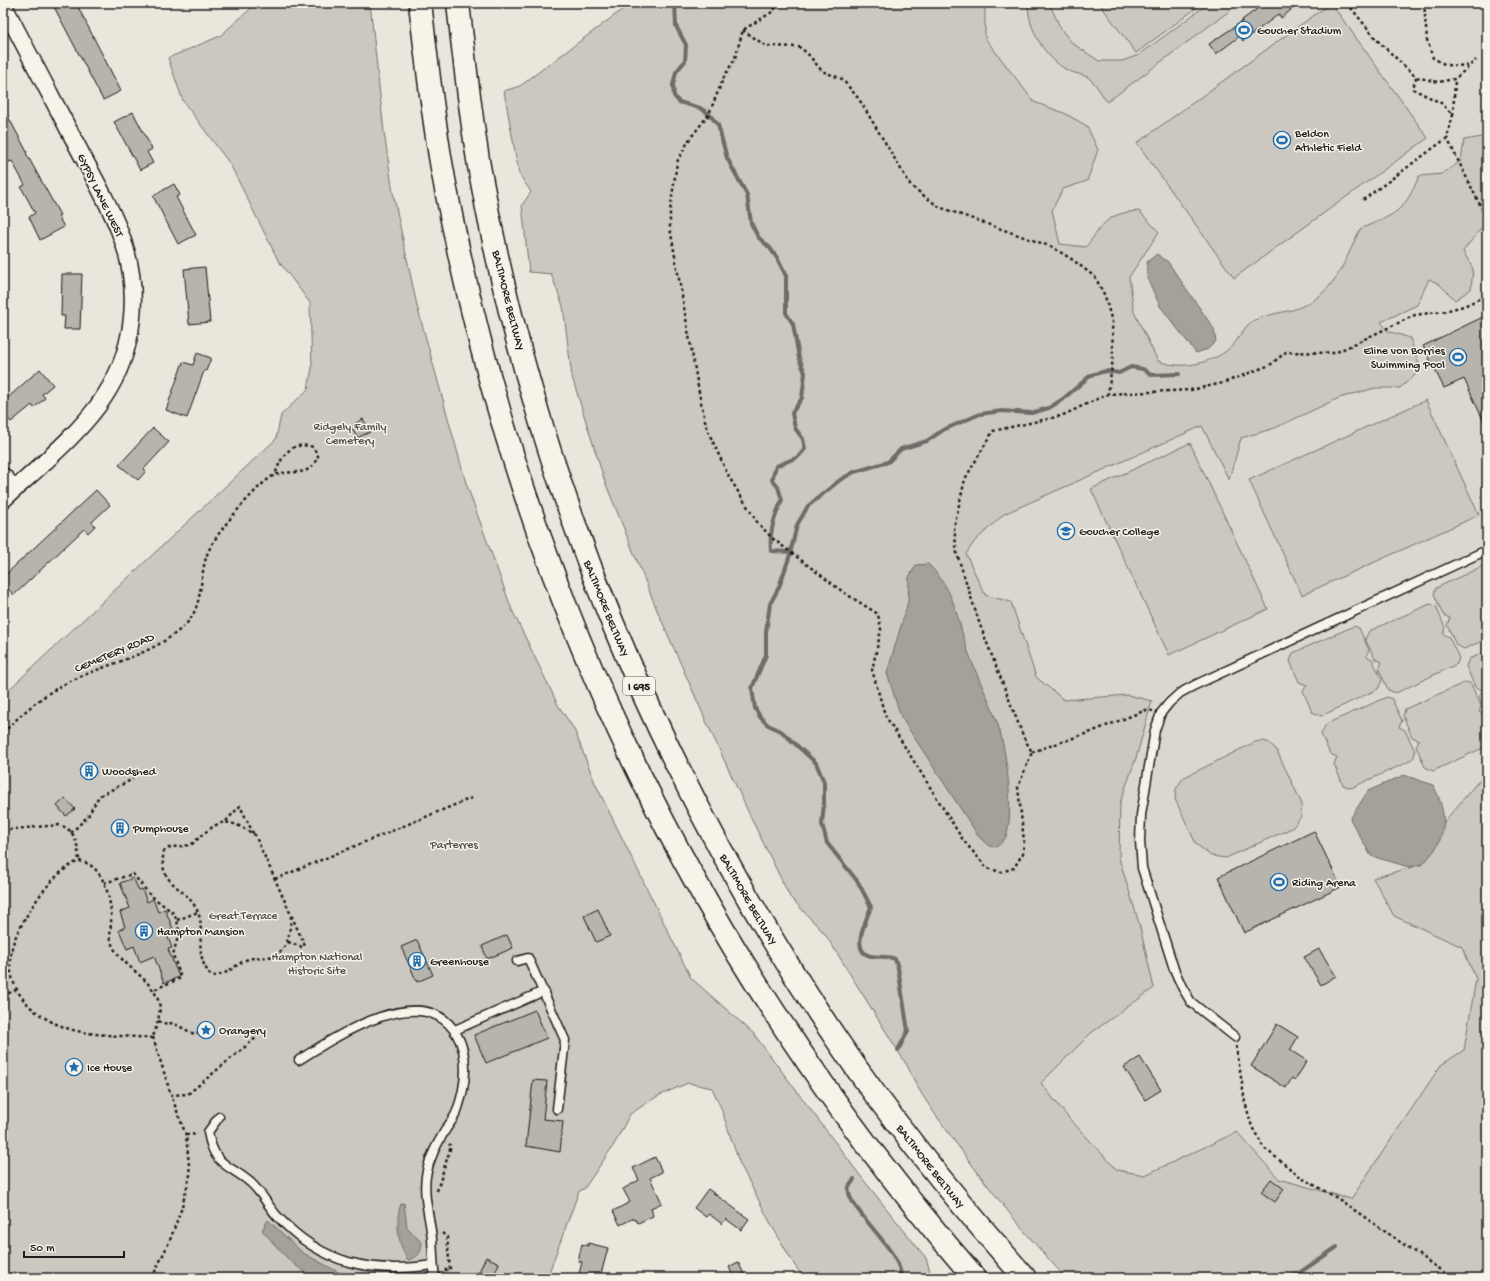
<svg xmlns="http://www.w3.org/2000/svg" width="1490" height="1281" viewBox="0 0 1490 1281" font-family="'Gochi Hand',sans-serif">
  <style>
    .built { fill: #dad7ce }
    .green { fill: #ccc8c0; stroke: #74726e }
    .water { fill: #a3a19a; stroke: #6d6c68 }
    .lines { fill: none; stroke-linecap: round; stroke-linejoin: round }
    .stream { stroke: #6d6c68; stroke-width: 4 }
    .building { fill: #b6b4ac; stroke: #1c1c1c }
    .service-casing { stroke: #1c1c1c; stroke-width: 11 }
    .minor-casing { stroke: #1c1c1c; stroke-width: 19 }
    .motorway-casing { stroke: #1c1c1c; stroke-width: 25 }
    .path { stroke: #1c1c1c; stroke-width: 2.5; stroke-dasharray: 3 3; stroke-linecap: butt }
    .service { stroke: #f7f3e8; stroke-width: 8 }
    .minor { stroke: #f7f3e8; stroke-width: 16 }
    .motorway { stroke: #f7f3e8; stroke-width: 22 }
    .labels { text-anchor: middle; stroke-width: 3; stroke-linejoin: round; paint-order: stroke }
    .shield { fill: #f7f3e8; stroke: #5e5c59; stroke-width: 1 }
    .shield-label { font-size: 11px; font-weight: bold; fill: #1c1c1c }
    .poi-label { font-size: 12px; fill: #1c1c1c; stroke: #f7f3e8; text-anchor: start }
    .street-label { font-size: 12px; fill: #1c1c1c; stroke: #f7f3e8 }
    .park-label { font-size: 12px; fill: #51504d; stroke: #f7f3e8 }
  </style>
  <rect width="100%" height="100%" fill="#eae6dc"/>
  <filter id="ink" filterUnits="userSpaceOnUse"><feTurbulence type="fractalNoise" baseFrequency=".025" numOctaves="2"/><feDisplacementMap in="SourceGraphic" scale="8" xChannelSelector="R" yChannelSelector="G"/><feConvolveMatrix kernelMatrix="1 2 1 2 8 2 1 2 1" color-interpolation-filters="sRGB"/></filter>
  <g filter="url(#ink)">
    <path class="built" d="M631 3H1487V1278H1099Z"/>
    <path class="green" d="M257 3H370L384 132 393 193 417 306 466 483 512 610 558 705 574 729 595 783 691 978 753 1033 862 1178 926 1258 932 1278H804L795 1266 772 1226 739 1162 721 1108 712 1088 688 1083 658 1096 630 1114 615 1143 584 1189 579 1191 547 1278H3V695L276 439 281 415 308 389 312 368 310 303 278 260 230 164 183 101 168 58 220 36Z
      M631 3H985V38L1034 102 1064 113 1087 126 1098 150 1087 181 1063 189 1052 210 1060 244 1086 247C1104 223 1107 213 1139 211L1159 232 1129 277 1134 312 1158 361C1181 370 1211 364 1230 348 1238 341 1243 328 1251 322 1257 317 1283 312 1292 310 1334 297 1343 265 1360 229 1395 214 1404 213 1419 176L1442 174 1461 161 1464 140 1482 137 1487 145V221L1463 251 1473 269 1471 289 1455 300 1439 284 1429 279 1417 305 1381 322 1388 331 1410 338 1421 370 1400 388H1375L1339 398 1275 428 1241 438 1229 480 1202 426 1004 514 974 542 966 554 985 595 1011 602 1036 677 1064 700 1128 695 1152 701 1136 758 1120 803 1119 858 1139 923 1154 988 1091 1033 1041 1083 1067 1116 1117 1170 1145 1175 1237 1132 1279 1179 1351 1199 1441 1065 1464 1050 1476 979 1462 947 1394 916 1373 878 1423 864 1438 844 1444 822 1487 771V1278H1066C1025 1235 988 1187 953 1139 936 1115 919 1094 908 1067L825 934 790 897 752 820 706 721 657 610 605 482 572 377 563 306 551 274 529 272 522 205 531 192 519 174 504 91 520 86Z
      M1028 3H1049L1061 29 1072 43 1099 61H1122L1139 55 1209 3H1240L1107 102C1102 95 1097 85 1090 79 1085 74 1074 74 1067 70 1044 57 1028 29 1028 3Z
      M1099 3H1203L1136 53Z
      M1331 3 1428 138 1234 278 1137 143Z
      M1426 400 1479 515 1302 595 1249 480Z
      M1190 443 1268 609 1169 655 1091 489Z
      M1487 564V639L1464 649 1456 645 1447 625 1450 618 1443 615 1434 594 1436 588Z
      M1430 604 1436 606 1445 628 1443 634 1449 637 1459 658 1457 664 1396 693 1388 690 1379 669 1382 662 1375 659 1365 639 1369 631Z
      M1354 626 1359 628 1369 650 1366 656 1372 659 1382 680 1378 689 1321 716 1312 712 1303 691 1307 685 1299 682 1290 661 1293 653Z
      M1487 651V715L1479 697 1483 690 1475 687 1466 666 1469 659Z
      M1466 682 1471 684 1481 706 1479 712 1485 715 1487 719V746L1433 771 1425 767 1416 746 1419 740 1412 737 1403 716 1405 709Z
      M1387 697 1392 699 1402 721 1399 727 1405 730 1415 751 1414 757 1408 762 1351 788 1343 785 1334 764 1337 757 1330 754 1321 734 1326 724Z
      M1261 741 1268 742 1276 749 1302 804 1301 817 1292 828 1226 858 1211 856 1196 844 1175 799 1176 789 1183 778 1255 742Z"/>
    <path class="water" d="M1157 254 1168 262 1214 329 1216 341 1208 349 1196 353 1160 306 1147 278V262Z
      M928 564C957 592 956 619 969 654 977 677 989 699 997 722 1006 746 1014 809 1007 833 1006 839 1001 844 996 847L989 846 979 837 901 717 887 673 908 602 909 577 916 565Z
      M1404 775 1433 785C1443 803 1448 825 1438 844 1435 851 1428 858 1423 864L1409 867 1371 856 1350 819 1368 791Z
      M404 1203 407 1227 422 1243C421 1254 418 1257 408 1260 398 1247 395 1220 401 1204Z
      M268 1220 303 1253 340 1273 375 1278C358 1278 339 1281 322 1278 297 1274 278 1248 262 1230Z"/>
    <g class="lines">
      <path class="stream" d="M675 3 676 26 686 45 685 61 676 72 673 85 674 96 679 102 700 108 709 114 718 125 727 158 747 195 751 223 758 237 770 248 777 258 786 276V313L793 324 799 358 805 373 802 398 792 413 795 428 803 439 805 449 798 457 776 466 772 480 778 487 782 500C774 518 769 532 771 551L791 552 779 587 770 604 766 632V655L752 688 755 708 760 717 768 725 781 731 816 763 824 782V803L822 824 827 843 858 882 871 907C867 919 849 952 871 956 880 958 886 955 895 959L898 968 908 1031 898 1050
        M790 554 797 525 808 506 840 480 854 472 888 462 901 449 927 441 943 430 980 414 1002 411 1031 413 1049 408 1063 399 1091 375 1106 371 1119 373 1131 367 1143 369 1151 375 1179 374
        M854 1179C853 1182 850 1185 849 1187 843 1206 902 1249 901 1278
        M1292 1278 1337 1247"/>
    </g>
    <path class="building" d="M52 3H76L121 91 103 100Z
      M1265 3H1294L1289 7 1291 10 1281 18 1279 14 1243 41 1240 36 1216 54 1209 44 1243 21 1242 20Z
      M3 107 27 152 26 153 60 215 58 216 64 227 40 240 29 217 35 213 21 187 25 185 12 161 9 162 3 151Z
      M133 112 152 149 147 152 153 163 140 170 114 122Z
      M174 184 180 195 176 197 196 235 178 244 153 196Z
      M205 267 210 322 189 324 184 269Z
      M62 274H82L80 329H64L65 316H61Z
      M1483 317 1487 325V428L1464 379 1444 388 1423 346Z
      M197 353 211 358 206 371H204L187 418 166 410 183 362 193 365Z
      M40 369 53 385 42 394 45 398 34 408 32 405 11 422 3 413V402Z
      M363 419 370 432 357 438 351 426Z
      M153 428 169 442 144 469 146 471 138 480 119 465Z
      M96 490 110 505 92 522 95 526 88 533 84 529 14 595 3 583V577Z
      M92 764 96 773 87 778 82 768Z
      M65 798 75 809 66 816 57 806Z
      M1314 831 1341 887 1244 933 1218 877Z
      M133 878 139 890 142 889 147 902 153 899 158 912 165 909 173 929 166 932 172 948 168 949 179 977 164 983 154 956 140 962 134 946 127 949 119 930 125 927 120 912 130 908 120 883Z
      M598 909 610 936 596 942 584 916Z
      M507 935 513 948 487 959 482 946Z
      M417 940 433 975 417 982 401 947Z
      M1319 949 1336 976 1321 985 1304 957Z
      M535 1010 547 1038 486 1063 474 1035Z
      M1277 1024 1298 1037 1290 1050 1307 1061 1295 1080 1292 1078 1286 1088 1251 1066Z
      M1140 1057 1161 1090 1145 1100 1124 1067Z
      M533 1080 547 1081 543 1119 563 1121 560 1152 526 1146Z
      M655 1157 662 1172 650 1178 662 1203 651 1208 653 1216 638 1223 634 1218 620 1225 613 1211 630 1202 623 1189 639 1180 633 1168Z
      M1271 1179 1284 1189 1275 1202 1261 1192Z
      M708 1189 749 1219 741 1230 726 1219 722 1224 709 1214 706 1217 694 1208Z
      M588 1243 608 1248 600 1278H578L582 1262 578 1261 582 1244 588 1246Z
      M486 1257 499 1263 493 1278H476Z
      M738 1262 746 1278H734L729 1267Z"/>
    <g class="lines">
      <defs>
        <path id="service" d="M517 961 528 958 565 1040 557 1109
          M455 1030 544 991
          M1235 1037 1191 1002 1182 987 1174 969 1142 868 1140 841 1141 815 1155 730 1161 713 1169 703 1180 693 1195 685 1487 550
          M299 1060C336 1036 425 978 457 1035 469 1056 466 1085 458 1108 456 1116 450 1123 446 1129 437 1144 429 1158 426 1176 423 1198 430 1217 432 1239 433 1252 433 1265 435 1278
          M219 1117 208 1132C214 1167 229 1164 251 1183 262 1193 268 1206 278 1217 322 1264 371 1274 433 1265"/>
        <path id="minor" d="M3 4C26 49 50 94 73 138 90 171 110 204 122 238 141 291 135 350 104 397 81 433 35 470 3 500
          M3 476 15 489"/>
        <path id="motorway" d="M420 3C427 62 433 121 444 179 521 592 699 961 975 1278
          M458 3C464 57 470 112 479 166 535 480 660 780 839 1043 895 1126 959 1203 1025 1278"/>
      </defs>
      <use href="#service" class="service-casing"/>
      <use href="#minor" class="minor-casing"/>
      <use href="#motorway" class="motorway-casing"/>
      <path class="path" d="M780 3 772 12 743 30 735 58 723 79 709 114 689 140 677 162 670 211V228L700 398 707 429 729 477 757 522 772 538 843 592 878 614 881 630 872 670 885 715 963 840 987 868 1001 872 1014 868 1023 853 1024 841 1018 787 1032 752 1024 738 980 625 957 554 954 527 965 479 993 431 1061 416 1108 394 1191 390 1223 383 1270 365 1286 352 1335 353 1415 315 1445 311 1464 306 1487 295
        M1347 3 1377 40 1416 77 1438 82 1455 79 1476 60
        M1424 3 1427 40 1433 58 1446 65 1468 66
        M743 30 766 46 799 47 807 53 822 71 842 79 859 99 911 186 939 207 1052 247 1073 260 1095 277 1105 296 1112 322 1113 358 1108 394
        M1416 77 1413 89 1441 103 1453 115 1447 138 1487 219
        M1453 115 1455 79
        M1363 200 1447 138
        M3 733C24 711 47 691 75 679 112 662 156 654 186 624 205 605 198 573 209 550 218 531 243 503 258 488 262 484 270 477 275 475 293 468 309 480 318 456L313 447C290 440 281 457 275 475
        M1032 752 1091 732 1146 710 1153 711
        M226 821 240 806 254 835
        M3 830 59 825C76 829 78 846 79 861
        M71 833 88 816 99 796 133 779
        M79 861C102 864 110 894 111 914 112 923 109 932 111 941 118 966 152 976 159 1003 162 1014 155 1027 153 1038 128 1036 101 1036 77 1031 40 1022 5 995 11 954 12 941 20 928 26 917 38 896 57 870 79 861Z
        M275 879 474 797
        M104 883 133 874 149 894 172 912 177 920 179 933 173 955 181 978 153 990
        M291 916C290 932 289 954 268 957 260 958 253 957 246 960 233 966 227 976 211 976 191 951 208 930 196 908 183 885 157 884 164 851 173 844 182 848 192 844 219 821 222 814 255 835L306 948
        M177 920 198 912
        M288 942 305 948
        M3 996 16 990
        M158 1021 167 1024 173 1023 194 1034 199 1032
        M153 1037 171 1095 188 1094 263 1032
        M1236 1046 1245 1102 1252 1127 1264 1148 1302 1178 1337 1198 1452 1278
        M186 1135 198 1134
        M437 1191 451 1146 449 1144
        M442 1233 447 1237 450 1270H444
        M152 1278 170 1240 181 1210 190 1175 186 1135 171 1095"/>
      <use href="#service" class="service"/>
      <use href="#minor" class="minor"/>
      <use href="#motorway" class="motorway"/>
    </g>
  </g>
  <defs>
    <symbol id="stadium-ring" viewBox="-11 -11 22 22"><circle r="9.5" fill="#f7f3e8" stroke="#1f6fb2" stroke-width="1.5"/><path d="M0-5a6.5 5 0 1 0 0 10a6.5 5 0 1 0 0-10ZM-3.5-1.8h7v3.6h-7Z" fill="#1f6fb2"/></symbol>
    <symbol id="university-ring" viewBox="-11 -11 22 22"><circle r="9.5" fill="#f7f3e8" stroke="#1f6fb2" stroke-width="1.5"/><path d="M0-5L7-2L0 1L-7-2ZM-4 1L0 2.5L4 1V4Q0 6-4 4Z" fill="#1f6fb2"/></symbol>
    <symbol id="building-ring" viewBox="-11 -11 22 22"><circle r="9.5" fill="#f7f3e8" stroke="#1f6fb2" stroke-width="1.5"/><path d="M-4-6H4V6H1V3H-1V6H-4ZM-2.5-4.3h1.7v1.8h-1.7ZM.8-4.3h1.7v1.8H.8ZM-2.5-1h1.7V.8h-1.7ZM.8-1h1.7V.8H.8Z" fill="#1f6fb2"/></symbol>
    <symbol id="sight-ring" viewBox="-11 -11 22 22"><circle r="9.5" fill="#f7f3e8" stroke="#1f6fb2" stroke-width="1.5"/><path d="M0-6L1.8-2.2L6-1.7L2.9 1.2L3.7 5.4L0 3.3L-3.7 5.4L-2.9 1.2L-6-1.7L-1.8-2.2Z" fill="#1f6fb2"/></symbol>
  </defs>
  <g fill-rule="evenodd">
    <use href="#stadium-ring" x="1234" y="20" width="20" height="20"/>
    <use href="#stadium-ring" x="1272" y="130" width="20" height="20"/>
    <use href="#stadium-ring" x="1448" y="347" width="20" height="20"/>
    <use href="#university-ring" x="1056" y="521" width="20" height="20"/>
    <use href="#building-ring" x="79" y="761" width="20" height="20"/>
    <use href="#building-ring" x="110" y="818" width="20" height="20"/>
    <use href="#stadium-ring" x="1269" y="872" width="20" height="20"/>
    <use href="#building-ring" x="134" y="921" width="20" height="20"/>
    <use href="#building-ring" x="407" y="951" width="20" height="20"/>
    <use href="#sight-ring" x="196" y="1020" width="20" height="20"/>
    <use href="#sight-ring" x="64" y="1057" width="20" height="20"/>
  </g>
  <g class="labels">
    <rect class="shield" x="623" y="677" width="32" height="18" rx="3"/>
    <g class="shield-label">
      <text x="639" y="690">I 695</text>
    </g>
    <g class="poi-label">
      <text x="1257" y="34">Goucher Stadium</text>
      <text x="1295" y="137">Beldon<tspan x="1295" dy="14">Athletic Field</tspan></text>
      <text x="1445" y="354" text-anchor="end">Eline von Borries<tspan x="1445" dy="14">Swimming Pool</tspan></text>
      <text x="1079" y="535">Goucher College</text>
      <text x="102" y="775">Woodshed</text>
      <text x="133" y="832">Pumphouse</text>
      <text x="1292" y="886">Riding Arena</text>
      <text x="157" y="935">Hampton Mansion</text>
      <text x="430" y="965">Greenhouse</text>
      <text x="219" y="1034">Orangery</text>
      <text x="87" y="1071">Ice House</text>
    </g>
    <g class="street-label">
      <text transform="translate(101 195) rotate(64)" y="4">GYPSY LANE WEST</text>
      <text transform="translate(509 300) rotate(76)" y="4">BALTIMORE BELTWAY</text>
      <text transform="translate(607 608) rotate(68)" y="4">BALTIMORE BELTWAY</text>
      <text transform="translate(114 652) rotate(-23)" y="4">CEMETERY ROAD</text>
      <text transform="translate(749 899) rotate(60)" y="4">BALTIMORE BELTWAY</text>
      <text transform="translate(931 1166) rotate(52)" y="4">BALTIMORE BELTWAY</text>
    </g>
    <g class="park-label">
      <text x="350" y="430">Ridgely Family<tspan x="350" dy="14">Cemetery</tspan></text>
      <text x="454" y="848">Parterres</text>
      <text x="243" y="919">Great Terrace</text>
      <text x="317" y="960">Hampton National<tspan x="317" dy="14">Historic Site</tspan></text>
    </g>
  </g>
  <rect width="1490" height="1281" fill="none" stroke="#f7f3e8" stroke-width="16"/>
  <rect x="8" y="8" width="1474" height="1265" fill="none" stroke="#1c1c1c" stroke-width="1.5" filter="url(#ink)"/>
  <path d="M24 1251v6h100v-6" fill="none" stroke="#1c1c1c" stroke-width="2"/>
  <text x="30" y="1251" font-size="12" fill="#1c1c1c" stroke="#f7f3e8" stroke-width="3" paint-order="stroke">50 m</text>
</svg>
